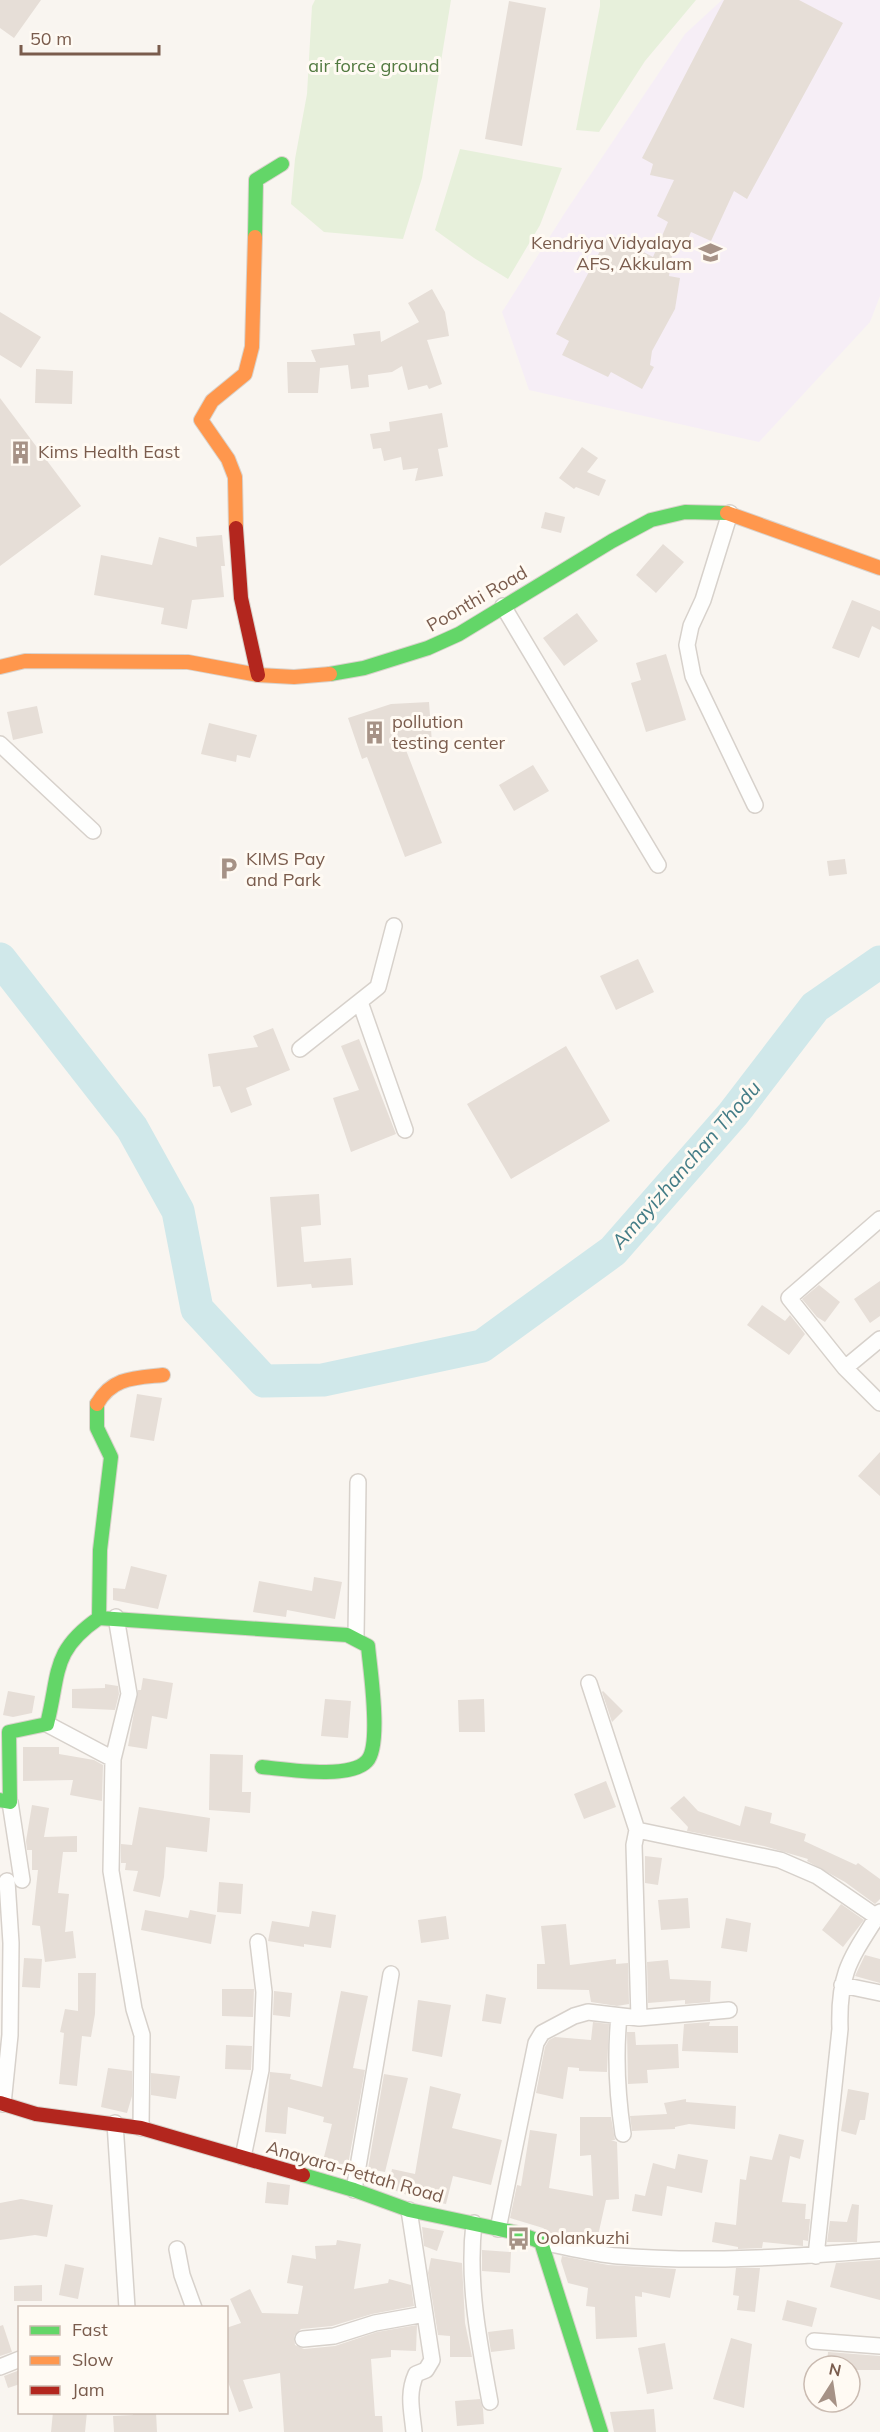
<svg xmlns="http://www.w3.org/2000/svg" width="880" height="2432" viewBox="0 0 880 2432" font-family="Mulish,sans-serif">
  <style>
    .education { fill: #f6eef6 }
    .green { fill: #e7f0db }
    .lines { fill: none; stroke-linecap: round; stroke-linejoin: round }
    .river { stroke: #d0e8ea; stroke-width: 33 }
    .building { fill: #e6ded7 }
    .street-casing { stroke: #d7d1cb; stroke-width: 18 }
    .fast-casing { stroke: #d9d2cb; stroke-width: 16 }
    .slow-casing { stroke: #d9d2cb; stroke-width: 16 }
    .jam-casing { stroke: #d9d2cb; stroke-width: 16 }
    .street { stroke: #fefefd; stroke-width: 15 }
    .fast { stroke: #63d668; stroke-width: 14 }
    .slow { stroke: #ff974d; stroke-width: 14 }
    .jam { stroke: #b3261e; stroke-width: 14 }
    .labels { text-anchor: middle; stroke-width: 6; stroke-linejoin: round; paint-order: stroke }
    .park-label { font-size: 18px; fill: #537a41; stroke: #fffaf3 }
    .poi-label { font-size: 18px; fill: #7a5c4d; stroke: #fffaf3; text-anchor: start }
    .street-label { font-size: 18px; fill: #7a5c4d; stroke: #fffaf3 }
    .water-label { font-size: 20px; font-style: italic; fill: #437c86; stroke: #fffaf3 }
  </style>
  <rect width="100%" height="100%" fill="#f9f5f0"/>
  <path class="education" d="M722 0H880V296L870 322 759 442 529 390 502 312 566 211 685 34Z"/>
  <path class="green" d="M315 0H451L422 178 403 239 324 232 291 204 295 159 307 94 312 6Z
    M600 0H696L645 61 599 132 576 130 600 6Z
    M460 149 562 168 540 225 508 279 474 258 435 230Z"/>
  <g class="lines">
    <path class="river" d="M0 959 132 1128 178 1211 197 1309 264 1381 323 1380 482 1346 613 1251 733 1114 815 1007 880 962"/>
  </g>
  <path class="building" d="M0 0H41L14 38 0 28Z
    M724 0H799L843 23 747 199 734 191 711 241 691 232 685 246 674 241 669 276 680 278 675 309 652 351 650 365 654 367 642 389 611 372 608 377 562 355 569 341 556 334 609 234 653 257 668 222 657 216 674 180 650 175 653 164 642 158Z
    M509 1 546 8 522 146 485 139Z
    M432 289 445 312 449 336 427 340 442 384 429 389 427 385 408 390 402 366 392 372 368 375 369 387 351 389 348 365 320 368 318 393H288L287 362H316L311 350 355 345 353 334 380 331 381 342 419 322 408 303Z
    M0 312 41 337 21 368 0 355Z
    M36 369 73 371 72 404 35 403Z
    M0 398 81 506 0 566Z
    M442 413 448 447 438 449 443 476 415 481 418 468 403 470 401 457 384 461 381 448 373 449 370 434 390 431 389 422Z
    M582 447 598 458 587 472 606 480 599 496 576 487 574 489 559 478Z
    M545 512 565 517 561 533 541 528Z
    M222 535 225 566H221L224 597 192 600 187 629 161 624 164 608 94 595 101 555 152 565 159 537 197 547 196 537Z
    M663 544 684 562 656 593 636 575Z
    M852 600 880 611V630L872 626 859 658 832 648Z
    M577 613 598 641 564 666 543 638Z
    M666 654 686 720 646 732 631 683 641 680 636 663Z
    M429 702 432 743 404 745 442 843 405 857 367 757 362 759 348 718 391 704Z
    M37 706 43 733 13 740 7 712Z
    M209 723 257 735 250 758 237 755 236 762 201 754Z
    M533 765 549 791 514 811 499 785Z
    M845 859 847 874 829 876 827 861Z
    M638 959 654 992 616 1010 600 976Z
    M273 1028 290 1070 246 1088 252 1105 231 1113 220 1086 213 1087 208 1054 258 1047 253 1036Z
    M359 1039 396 1134 351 1152 333 1098 359 1090 341 1046Z
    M566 1046 610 1121 511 1179 467 1104Z
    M319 1194 321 1225 301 1227 304 1262 351 1258 353 1285 312 1288 311 1284 277 1287 270 1197Z
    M880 1281V1316L870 1323 854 1299Z
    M819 1285 840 1302 825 1322 817 1317 802 1299Z
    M762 1305 785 1321 790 1315 805 1334 789 1355 747 1325Z
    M137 1394 162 1398 154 1441 130 1437Z
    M880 1452V1496L858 1476Z
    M131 1566 167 1575 158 1609 113 1600V1588L125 1589Z
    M314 1577 342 1582 335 1619 287 1610 286 1617 253 1612 259 1581 312 1591Z
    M143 1678 173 1683 167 1719 152 1716 147 1749 128 1746 138 1690H141Z
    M105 1684 118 1686 119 1694 115 1710 72 1708V1689L105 1688Z
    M8 1691 35 1696 32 1713 13 1717 3 1715Z
    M603 1691 623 1711 612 1722 602 1692Z
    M325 1699 351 1701 348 1738 321 1736Z
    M484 1699 485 1732H459L458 1700Z
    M23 1747H59V1754L94 1760 103 1765 102 1801 70 1795 73 1780 23 1781Z
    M210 1754 243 1755 242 1792H251L250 1813 209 1810Z
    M606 1781 616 1807 584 1819 574 1794Z
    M684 1796 698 1811 740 1826 745 1806 772 1813 770 1823 806 1834 804 1841 856 1865 858 1863 880 1879V1899L875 1904 845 1882 807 1861 808 1859 764 1846 687 1831 688 1827 670 1808Z
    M32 1805 49 1808 44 1837 77 1836V1852H63L58 1893 69 1894 65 1932 73 1931 76 1958 45 1962 40 1926 32 1925 38 1870H32V1850H27L26 1841Z
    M139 1807 210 1818 207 1852 166 1847 164 1877 160 1897 133 1891 138 1871 125 1870 126 1863H121V1844L132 1845Z
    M645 1856 662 1858 658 1885 645 1883Z
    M219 1882 243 1884 241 1914 217 1912Z
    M688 1898 690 1928 661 1930 658 1900Z
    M841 1904 864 1920 843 1947 822 1930Z
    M145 1910 188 1918 190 1910 216 1915 211 1944 141 1930Z
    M312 1911 336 1915 331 1948 304 1944V1947L268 1941 272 1921 309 1927Z
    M446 1916 449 1939 421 1943 418 1920Z
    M726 1918 751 1923 747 1952 721 1948Z
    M566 1924 570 1965 616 1959V1964L628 1963 629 2004 617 2006 591 2002 589 1990 537 1989V1964H545L541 1926Z
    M865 1955 880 1959V1983L855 1976Z
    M24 1958 42 1959 40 1988 22 1987Z
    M668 1960 670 1979 711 1981 710 2002 685 2004V2000L648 2003 647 1962Z
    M78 1973H96L95 2014 91 2037 82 2036 77 2086 59 2084 64 2033 60 2032 65 2009 78 2011Z
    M222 1989H254L253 2017 222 2016Z
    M274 1991 292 1993 290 2017 273 2015Z
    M341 1991 368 1996 353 2068 365 2070 348 2165 323 2161 332 2124 323 2122 324 2117 288 2107 286 2134 265 2132 270 2072 291 2074 290 2079 322 2087Z
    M486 1994 506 1998 501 2024 482 2021Z
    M418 2000 451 2005 442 2057 412 2051Z
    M593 2022 609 2024 607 2072 579 2071V2068L568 2067 563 2099 536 2093 545 2047 549 2040 555 2037 591 2040Z
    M710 2022 709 2026H738V2053L682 2051 684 2024Z
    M627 2032H635L636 2045 678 2044 679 2068 647 2070 648 2083 628 2084Z
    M226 2045 252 2046 251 2070 225 2069Z
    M108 2068 132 2071V2096L127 2113 101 2107Z
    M151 2073 180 2076 176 2099 151 2095Z
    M384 2074 408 2078 385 2172 368 2169Z
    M430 2086 461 2094 452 2128 502 2140 491 2185 453 2176 446 2204 413 2197 388 2188 392 2169 415 2174Z
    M848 2089 869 2093 865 2120H860L856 2135 841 2131Z
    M686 2099V2102L736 2106 735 2129 689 2124 675 2127V2129L632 2131 630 2116 667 2114 664 2103Z
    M580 2117H611L615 2140H611L617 2142 619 2199 606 2200 597 2240H600L599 2244 552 2234 543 2228 510 2218 517 2185 521 2186 530 2130 557 2134 549 2188 593 2196 591 2155 580 2156Z
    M779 2134 804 2140 800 2159 790 2156 782 2202 806 2204 805 2219H810L808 2241 803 2240V2246L763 2242 762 2248 738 2249V2247L712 2242 715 2222 736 2225 740 2179 746 2180 750 2156 772 2160Z
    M678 2154 708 2160 702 2193 667 2186 662 2216 632 2211 635 2194 645 2196 653 2163 675 2169Z
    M267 2182 290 2185 288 2205 265 2203Z
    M21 2199 53 2205 47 2237 35 2235 0 2240V2203Z
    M852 2204 859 2205 857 2242H827L830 2221 847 2222Z
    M422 2227 444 2231 437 2251 424 2246Z
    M337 2240 361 2244 354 2289 388 2283 389 2279 411 2285 414 2306 372 2314 332 2326 301 2329 294 2336 295 2345 304 2349 335 2346 377 2332 417 2325 416 2351 391 2350V2357L371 2359 375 2416H382L383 2432H284L280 2373 243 2380 253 2408 239 2412 228 2382 226 2383V2328L241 2323 230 2299 250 2289 262 2313 298 2314 303 2286 287 2283 292 2255 316 2259 315 2246 336 2245Z
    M482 2250 511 2252 510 2273 482 2271Z
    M562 2256 608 2265 676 2269 670 2298 642 2292V2297L635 2296 637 2337 596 2339 595 2307 586 2306 588 2288 568 2283 561 2261Z
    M431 2258 462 2263 465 2323 472 2357H450V2336L438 2335 428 2273Z
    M880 2260V2300L830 2287 836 2263Z
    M65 2264 84 2268 78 2299 59 2295Z
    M736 2268H760L755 2312 737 2310 739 2296 733 2295Z
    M42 2285V2301H14V2286Z
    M787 2300 817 2308 812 2327 782 2320Z
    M3 2325 12 2352 0 2356V2326Z
    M513 2329 515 2349 491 2352 488 2332Z
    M731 2338 752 2344 744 2408 713 2399Z
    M665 2343 673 2389 647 2394 638 2348Z
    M828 2352 880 2356V2370H850V2366H827Z
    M20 2370V2384L8 2388 4 2376Z
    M480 2399 483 2409 484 2424 457 2426 455 2401Z
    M654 2409 656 2432H614L610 2412Z
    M53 2412H87L85 2432H51Z
    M133 2412H156L157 2432H114L113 2416 133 2415Z"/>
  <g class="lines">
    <defs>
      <path id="street" d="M730 513 703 600 691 626 687 645 693 676 755 805
        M503 606 658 865
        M0 744 93 831
        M360 1002 405 1130
        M300 1049 378 987 394 926
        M880 1219 789 1298 845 1368 880 1403
        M845 1368 880 1339
        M116 1617 129 1694 113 1759 111 1871 134 2009 142 2035 141 2128
        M356 1638 358 1482
        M589 1683 637 1830 634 1845 639 2018
        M47 1724 113 1759
        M10 1802 22 1880
        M637 1830 780 1860 817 1876 877 1917
        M842 1985 880 1993
        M619 2016C615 2056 617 2094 623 2134
        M3 2104 10 2035 11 1943 7 1881
        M115 2123 127 2308
        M243 2157 261 2070 264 1992 258 1942
        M354 2190 391 1974
        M409 2210 432 2360 426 2370 416 2374C407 2394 412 2411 414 2432
        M474 2223C467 2283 479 2342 490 2402
        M498 2229 536 2043 542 2033 574 2016 588 2012 639 2018 729 2010
        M541 2242C567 2247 593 2254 618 2256 705 2263 793 2257 880 2250
        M177 2249 182 2275 194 2308
        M816 2256 840 2029C838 1972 851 1958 880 1912
        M303 2339 334 2336 375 2323 425 2314
        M814 2341 880 2346
        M0 2367 20 2359"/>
      <path id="fast" d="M255 237 256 180 282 164
        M330 674 364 668 428 648 459 634 612 541 651 520 685 512 727 513
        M99 1618 347 1635 368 1646C370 1669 382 1745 367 1761 350 1780 285 1769 262 1767
        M0 1800 10 1802 9 1732 47 1724C60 1673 51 1651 99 1618L100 1550 111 1457 97 1428V1404
        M303 2175 354 2190 409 2210 518 2233 541 2242 601 2432"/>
      <path id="slow" d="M727 513 880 568
        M236 528 235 477 228 459 201 420 212 401 245 374 252 347 255 237
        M0 667 25 661 188 662 258 675 294 677 330 674
        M97 1404C112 1377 135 1378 163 1375"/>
      <path id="jam" d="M236 528 241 598 258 675
        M0 2103 36 2114 141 2128 303 2175"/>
    </defs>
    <use href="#street" class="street-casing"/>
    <use href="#fast" class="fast-casing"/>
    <use href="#slow" class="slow-casing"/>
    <use href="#jam" class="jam-casing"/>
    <use href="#street" class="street"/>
    <use href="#fast" class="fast"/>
    <use href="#slow" class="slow"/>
    <use href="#jam" class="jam"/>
  </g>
  <defs>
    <symbol id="school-bare" viewBox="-9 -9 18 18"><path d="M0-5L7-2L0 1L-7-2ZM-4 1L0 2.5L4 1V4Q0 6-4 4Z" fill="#a69286" stroke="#fffaf3" stroke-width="2.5" paint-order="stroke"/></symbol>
    <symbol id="building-bare" viewBox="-9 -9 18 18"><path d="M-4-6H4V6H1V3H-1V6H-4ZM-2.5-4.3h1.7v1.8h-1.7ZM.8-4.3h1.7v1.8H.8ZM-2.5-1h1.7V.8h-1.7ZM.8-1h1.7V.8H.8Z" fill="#a69286" stroke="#fffaf3" stroke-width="2.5" paint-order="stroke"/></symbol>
    <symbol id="parking-bare" viewBox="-9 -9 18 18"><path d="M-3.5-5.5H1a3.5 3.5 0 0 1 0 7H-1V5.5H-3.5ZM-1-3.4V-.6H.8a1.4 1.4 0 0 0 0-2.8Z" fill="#a69286" stroke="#fffaf3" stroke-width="2.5" paint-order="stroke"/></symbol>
    <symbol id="bus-bare" viewBox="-9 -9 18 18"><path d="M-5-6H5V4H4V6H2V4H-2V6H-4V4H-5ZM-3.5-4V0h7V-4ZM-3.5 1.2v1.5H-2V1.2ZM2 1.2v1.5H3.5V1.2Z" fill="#a69286" stroke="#fffaf3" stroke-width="2.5" paint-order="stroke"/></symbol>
  </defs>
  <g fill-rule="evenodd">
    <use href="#school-bare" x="694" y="236" width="33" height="33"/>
    <use href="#building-bare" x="4" y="436" width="33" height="33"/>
    <use href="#building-bare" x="358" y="716" width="33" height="33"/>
    <use href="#parking-bare" x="212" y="852" width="33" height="33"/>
    <use href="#bus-bare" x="502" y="2222" width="33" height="33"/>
  </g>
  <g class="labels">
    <g class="park-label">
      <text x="374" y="72">air force ground</text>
    </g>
    <g class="poi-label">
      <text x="692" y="249" text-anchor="end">Kendriya Vidyalaya<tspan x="692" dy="21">AFS, Akkulam</tspan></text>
      <text x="38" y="458">Kims Health East</text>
      <text x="392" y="728">pollution<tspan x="392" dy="21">testing center</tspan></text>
      <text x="246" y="865">KIMS Pay<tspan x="246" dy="21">and Park</tspan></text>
      <text x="536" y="2244">Oolankuzhi</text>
    </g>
    <g class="street-label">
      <text transform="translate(477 599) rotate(-30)" y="6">Poonthi Road</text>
      <text transform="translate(355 2172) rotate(16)" y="6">Anayara-Pettah Road</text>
    </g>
    <g class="water-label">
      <text transform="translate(686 1165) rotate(-49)" y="7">Amayizhanchan Thodu</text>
    </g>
  </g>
  <rect x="18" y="2306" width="210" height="108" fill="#fffaf3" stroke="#cabbb1" stroke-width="1.5"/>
  <rect x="30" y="2326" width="30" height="9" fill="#63d668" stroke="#cabbb1" stroke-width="1.5"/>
  <text x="72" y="2336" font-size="18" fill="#7a5c4d">Fast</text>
  <rect x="30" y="2356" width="30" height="9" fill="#ff974d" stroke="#cabbb1" stroke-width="1.5"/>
  <text x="72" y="2366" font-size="18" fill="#7a5c4d">Slow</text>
  <rect x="30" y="2386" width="30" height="9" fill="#b3261e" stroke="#cabbb1" stroke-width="1.5"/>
  <text x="72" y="2396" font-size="18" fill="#7a5c4d">Jam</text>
  <g transform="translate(832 2384) rotate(12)"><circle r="28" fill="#fffaf3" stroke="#cabbb1" stroke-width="1.5"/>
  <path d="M0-4.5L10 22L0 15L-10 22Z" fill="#a69286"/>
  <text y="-9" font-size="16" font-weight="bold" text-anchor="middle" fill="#7a5c4d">N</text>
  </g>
  <path d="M21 45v9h138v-9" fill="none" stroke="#7a5c4d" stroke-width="3"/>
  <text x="30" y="45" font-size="18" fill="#7a5c4d" stroke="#fffaf3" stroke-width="4.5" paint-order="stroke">50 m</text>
</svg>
